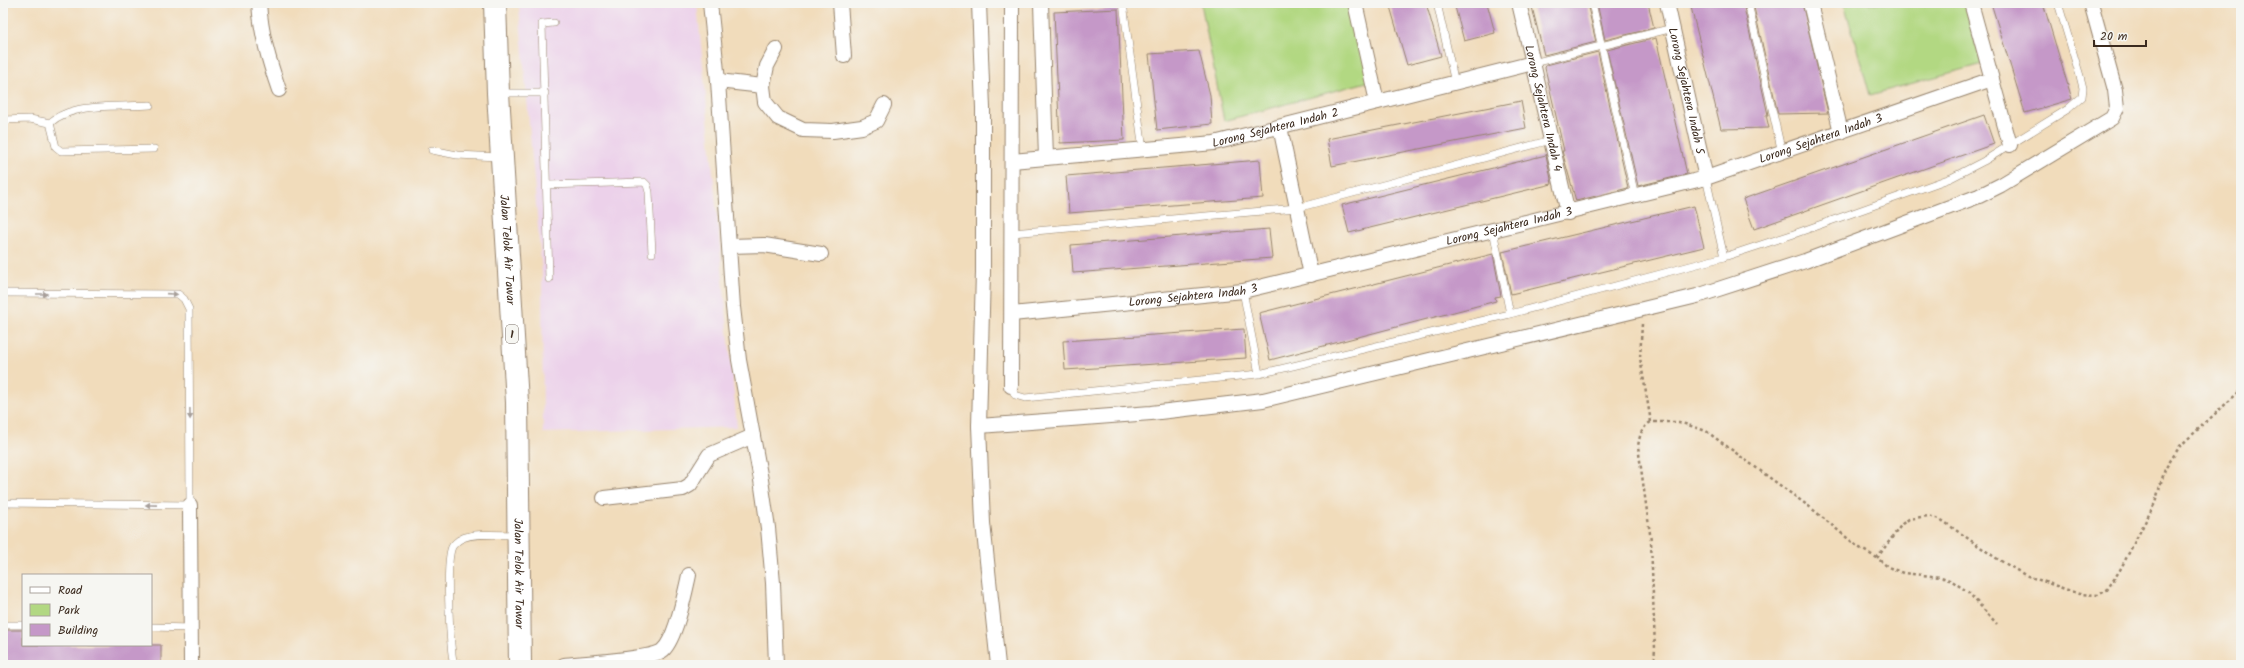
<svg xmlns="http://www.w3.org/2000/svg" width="2244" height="668" viewBox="0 0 2244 668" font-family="Kalam,sans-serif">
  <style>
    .built { fill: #ecd1ea }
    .green { fill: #b2d882; stroke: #768150 }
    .building { fill: #c598c8 }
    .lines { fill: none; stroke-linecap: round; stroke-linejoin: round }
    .lane-casing { stroke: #96836c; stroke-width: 8 }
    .street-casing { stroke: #96836c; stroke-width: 16 }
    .primary-casing { stroke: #96836c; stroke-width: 24 }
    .path { stroke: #96836c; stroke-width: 2.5; stroke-dasharray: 3 3; stroke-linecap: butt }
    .lane { stroke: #fff; stroke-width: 7 }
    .street { stroke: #fff; stroke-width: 14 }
    .primary { stroke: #fff; stroke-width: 22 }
    .oneway { fill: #a79f9a }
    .labels { text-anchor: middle; stroke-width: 3; stroke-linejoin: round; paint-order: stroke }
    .shield { fill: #f6f6f2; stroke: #73675e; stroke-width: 1 }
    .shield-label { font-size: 11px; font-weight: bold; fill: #3b2a1e }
    .street-label { font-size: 12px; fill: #3b2a1e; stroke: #f6f6f2 }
  </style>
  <rect width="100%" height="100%" fill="#f6f6f2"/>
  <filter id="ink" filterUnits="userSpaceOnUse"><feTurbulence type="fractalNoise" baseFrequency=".025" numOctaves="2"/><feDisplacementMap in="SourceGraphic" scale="8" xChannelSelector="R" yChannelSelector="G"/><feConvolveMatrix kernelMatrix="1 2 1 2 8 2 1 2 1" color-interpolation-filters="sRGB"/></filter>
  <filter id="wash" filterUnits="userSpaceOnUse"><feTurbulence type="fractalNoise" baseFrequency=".012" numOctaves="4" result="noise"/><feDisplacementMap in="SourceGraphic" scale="16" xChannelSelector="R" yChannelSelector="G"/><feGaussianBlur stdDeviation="0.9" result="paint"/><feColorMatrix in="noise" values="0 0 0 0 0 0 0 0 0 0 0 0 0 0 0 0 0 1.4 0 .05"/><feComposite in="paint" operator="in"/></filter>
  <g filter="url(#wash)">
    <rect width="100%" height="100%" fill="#f1dcbb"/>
    <path class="built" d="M697 3 737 427 543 433 542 273 519 6Z"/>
    <path class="green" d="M1201 3H1351L1374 80 1224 121Z
      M1844 3H1965L1982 64 1870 95Z"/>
    <g id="blocks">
      <path class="building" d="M1389 3H1426L1441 56 1407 65Z
        M1454 3H1487L1495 33 1464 41Z
        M1531 3H1587L1596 42 1544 55Z
        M1597 3H1648L1654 28 1605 40Z
        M1690 3H1743L1768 115H1766L1769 128 1721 129Z
        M1753 3H1802L1828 113 1778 114Z
        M1991 3H2043L2072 99 2025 113Z
        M1118 9 1124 140 1060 143 1054 12Z
        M1656 38 1687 174 1638 186 1607 50Z
        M1199 51 1210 95 1212 124 1157 130 1149 54Z
        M1598 52 1628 188 1576 201 1562 151H1564L1545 68 1546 65Z
        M1521 101 1526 128 1332 166 1327 139Z
        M1984 115 1994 144 1754 229 1743 199Z
        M1546 155 1552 184 1349 233 1342 205Z
        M1260 160 1263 198 1069 213 1066 176Z
        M1694 206 1704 247 1511 294 1502 252Z
        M1269 229 1272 258 1073 273 1071 245Z
        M1493 254 1501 296 1495 297 1496 301 1270 360 1259 313Z
        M1244 329 1246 358 1065 370 1063 341Z
        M3 630H23V645H161V665H3Z"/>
    </g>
  </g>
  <g filter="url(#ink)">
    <use href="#blocks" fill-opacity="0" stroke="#96836c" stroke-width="1"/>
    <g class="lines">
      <defs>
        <path id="lane" d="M1123 3 1143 150
          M1437 3 1455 83
          M1592 3 1635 196
          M1748 3 1782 153
          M1533 63 1673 28
          M501 93H545
          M3 120 30 119 50 123 56 147 61 151 154 149
          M50 123C72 102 121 107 150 105
          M432 150 457 155 499 157
          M1706 178 1724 257
          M547 185 644 182 647 185 649 192 652 253
          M1493 230 1510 314
          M1012 233 1297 208 1551 140
          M549 279 542 24 554 23
          M1243 291 1259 374
          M3 293 178 294 184 299 189 309 190 505 3 503
          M1011 386 1015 395 1025 398 1259 374 1510 314 1724 257 1791 235 1951 178 1984 161 2068 109 2082 97 2083 88 2080 76 2058 3
          M3 625H23
          M151 627 191 628
          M462 665 453 661C450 643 445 562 452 547 453 545 458 540 461 539 473 532 502 535 516 535"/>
        <g id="street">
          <path d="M259 3C261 34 269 61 279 90"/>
          <path d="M710 3 718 81 733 307 739 360 761 480 768 528 773 583 776 665"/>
          <path d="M840 3 844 56"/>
          <path d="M979 3 983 108V272L979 426 983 523 998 665"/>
          <path d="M1041 3 1046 158"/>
          <path d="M1355 3 1377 102"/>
          <path id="s1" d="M1519 3 1568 213"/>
          <path id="s2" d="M1667 3 1706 178"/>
          <path d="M1810 3 1841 132"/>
          <path d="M1971 3 2010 145"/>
          <path d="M718 81 763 86 765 102 778 118 803 130 833 131 862 127 876 121 884 105"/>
          <path d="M763 86 767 66 776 49"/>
          <path d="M1280 127 1311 275"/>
          <path id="s3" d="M1012 161 1214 143 1533 63"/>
          <path d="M730 246 764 245 821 254"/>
          <path id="s4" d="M1012 314 1243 291 1706 178 1992 79"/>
          <path d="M1011 386 1012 3"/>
          <path d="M979 426 1151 413 1263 400 1697 296 1805 261 1979 196 2001 185 2112 118 2117 108 2115 90 2091 3"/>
          <path d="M604 498 683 489 690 485 709 455 753 436"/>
          <path d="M190 505 191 665"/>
          <path d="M564 665C581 663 654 659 663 650 676 638 685 593 689 575"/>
        </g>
        <g id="primary">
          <path id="s5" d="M495 3 498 93 517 402 520 665"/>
        </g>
      </defs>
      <use href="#lane" class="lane-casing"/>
      <use href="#street" class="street-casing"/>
      <use href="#primary" class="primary-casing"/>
      <path class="path" d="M1642 324 1640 358 1651 422H1679L1706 431 1811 508 1858 547 1877 558 1888 567 1903 573 1941 577 1952 581 1968 592 1997 624
        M1877 558 1902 524 1909 519 1928 516 1940 519 1996 558 2025 575 2079 594 2098 595 2107 590 2120 570 2155 503 2165 469 2180 446 2241 390
        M1651 665 1654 660 1655 649 1651 541 1638 446C1640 435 1641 428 1651 422"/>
      <use href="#lane" class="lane"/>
      <use href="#street" class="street"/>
      <use href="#primary" class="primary"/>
    </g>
    <defs><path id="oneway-solid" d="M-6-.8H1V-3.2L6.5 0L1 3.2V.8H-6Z"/></defs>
    <g class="oneway">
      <use href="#oneway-solid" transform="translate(42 294)"/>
      <use href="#oneway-solid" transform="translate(172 294) rotate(4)"/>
      <use href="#oneway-solid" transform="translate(190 414) rotate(89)"/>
      <use href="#oneway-solid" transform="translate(151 505) rotate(-179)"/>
    </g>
  </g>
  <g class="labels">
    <rect class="shield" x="506" y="325" width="12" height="18" rx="3"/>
    <g class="shield-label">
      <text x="512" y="338">1</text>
    </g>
    <g class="street-label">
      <text dy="4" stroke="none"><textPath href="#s2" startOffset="90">Lorong Sejahtera Indah 5</textPath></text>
      <text dy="4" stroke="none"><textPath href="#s1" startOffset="108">Lorong Sejahtera Indah 4</textPath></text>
      <text dy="4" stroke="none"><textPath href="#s3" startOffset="266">Lorong Sejahtera Indah 2</textPath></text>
      <text dy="4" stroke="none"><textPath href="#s4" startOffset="830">Lorong Sejahtera Indah 3</textPath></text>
      <text dy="4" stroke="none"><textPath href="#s4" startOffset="506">Lorong Sejahtera Indah 3</textPath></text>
      <text dy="4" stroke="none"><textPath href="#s5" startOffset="247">Jalan Telok Air Tawar</textPath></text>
      <text dy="4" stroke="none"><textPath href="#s4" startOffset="182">Lorong Sejahtera Indah 3</textPath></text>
      <text dy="4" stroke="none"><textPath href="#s5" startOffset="571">Jalan Telok Air Tawar</textPath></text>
    </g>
  </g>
  <rect width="2244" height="668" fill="none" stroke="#f6f6f2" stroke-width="16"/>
  <rect x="22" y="574" width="130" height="72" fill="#f6f6f2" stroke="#aba49d"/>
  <rect x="30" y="587" width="20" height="6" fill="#ffffff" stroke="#aba49d"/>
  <text x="58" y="594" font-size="12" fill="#3b2a1e">Road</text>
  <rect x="30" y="604" width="20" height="12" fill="#b2d882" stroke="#aba49d"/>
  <text x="58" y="614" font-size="12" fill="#3b2a1e">Park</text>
  <rect x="30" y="624" width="20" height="12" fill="#c598c8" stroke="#aba49d"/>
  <text x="58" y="634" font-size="12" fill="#3b2a1e">Building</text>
  <path d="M2094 40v6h52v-6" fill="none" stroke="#3b2a1e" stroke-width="2"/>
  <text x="2100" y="40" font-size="12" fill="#3b2a1e" stroke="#f6f6f2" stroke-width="3" paint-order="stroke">20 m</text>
</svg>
